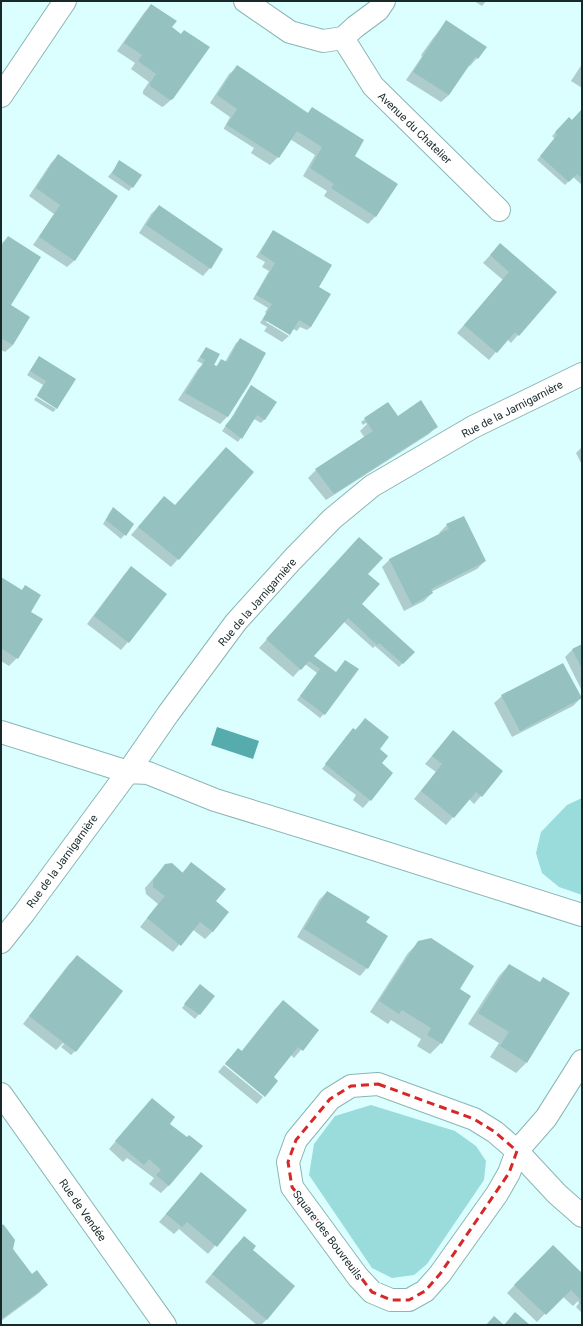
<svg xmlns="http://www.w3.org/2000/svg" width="583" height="1326" viewBox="0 0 583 1326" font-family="Roboto,sans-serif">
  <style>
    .green { fill: #9adbdb }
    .water { fill: #56abad }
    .shadow { fill: #0003 }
    .building { fill: #96c1c1 }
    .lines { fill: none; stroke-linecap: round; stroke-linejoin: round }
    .minor-casing { stroke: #8bb5b5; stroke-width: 24 }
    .minor { stroke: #fff; stroke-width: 22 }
    .marked { fill: none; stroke: #d62828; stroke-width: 3; stroke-dasharray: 8 5; stroke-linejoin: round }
    .labels { text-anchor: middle; stroke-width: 3.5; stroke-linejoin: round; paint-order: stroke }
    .street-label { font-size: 11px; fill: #182929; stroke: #fff }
  </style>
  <rect width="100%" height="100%" fill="#dbffff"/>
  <path class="green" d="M582 798V895L559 887 542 873 536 853 541 832 567 805Z
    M371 1105 455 1131 476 1146 486 1161 484 1180 427 1264 414 1275 392 1278 372 1268 309 1175 314 1144 335 1116Z"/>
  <path class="water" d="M217 727 259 741 253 759 211 745Z"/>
  <path class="shadow" d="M474 1H486L482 6Z
    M151 5 171 28 180 35 184 31 172 99 164 106 162 107 143 94V91L149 82 131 69 135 63 117 51 144 13Z
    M446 22 477 58 470 66 468 65 449 95 441 102 406 80 421 58 422 56 421 55 431 41Z
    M582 64V88L571 81Z
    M237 67 307 114 312 108 353 156 396 184 375 217 368 224 324 196 327 191 303 176 315 155 290 139 278 157 270 165 251 153 254 148 224 129V128L230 117 210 103 229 74Z
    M582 110V185L573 177 565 185 537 160 555 139 552 136 569 119 571 121Z
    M59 155 75 260 67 267 33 245 54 214 29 196 51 163Z
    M120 162 132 187 129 191 108 177Z
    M159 206 210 268 203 276 139 233 151 214Z
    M273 231 318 287 311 327 307 330 300 327 297 331 293 329 289 336V333L267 320 266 322 289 336 282 342 264 331 267 327 260 323 266 313 265 312 268 308 253 299 269 271 262 267 265 262 256 257 270 235Z
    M8 237 10 306 13 345 5 352 1 350V244Z
    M493 252 556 292 518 335 511 343 507 339 489 360 457 333 503 280 483 263Z
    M240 340 246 386 227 417 220 424 178 400 198 369 203 364 197 361 203 352 206 348 213 364 216 367 221 360 225 362 236 343Z
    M39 357 57 408 37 395 43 385 27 375Z
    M251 386 265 419 261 423 254 419 238 442 222 431 230 420 248 390Z
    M36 397 56 409 53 412 34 400Z
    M398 417 436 427 429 434 326 500 308 478 316 470 365 438 360 431 367 424 366 423 363 425 361 422 365 419Z
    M582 447V465L576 453Z
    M213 463 178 559 171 567 131 535 164 497 175 506Z
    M113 509 133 525 121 539 103 524 110 512Z
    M447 525 485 561 477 569 431 592 432 593 424 601 404 611 382 567 389 560 440 534 439 533Z
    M352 546 367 574 360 604 413 652 399 667 375 646 373 648 344 622 313 656 335 673 324 714 320 718 297 700 317 673 305 664 293 677 259 648Z
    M132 567 128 642 121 650 87 624 124 575Z
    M1 578 21 591 25 587 29 612 17 658 9 666 1 661Z
    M582 645V691L565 657 572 650Z
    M502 696 581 698 573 706 512 737 494 703Z
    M365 719 378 749 381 764 392 773 370 800 363 808 353 800 356 795 322 769 346 737 353 729 355 730Z
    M453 731 481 796 474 804 469 799 446 825 414 799 436 772 425 764Z
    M191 863 215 901 228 912 212 932 205 939 192 929 173 952 140 927 158 904 146 894 145 888 165 865 182 873Z
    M327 892 365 923 367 968 360 976 297 937 319 900Z
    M419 942 458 989 441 1043 430 1054 417 1046 421 1039 391 1020 388 1024 370 1012 408 953Z
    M77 957 75 1051 71 1055 61 1047 64 1044 63 1043 56 1050 23 1024 69 964Z
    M509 965 539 983 544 978 569 994 526 1063 516 1073 490 1057 499 1043 468 1024 499 976Z
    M196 989 214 996 195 1019 182 1008Z
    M283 1001 318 1030 294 1058 291 1055 272 1078 265 1095 225 1063 238 1050 241 1052 275 1009Z
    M224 1065 263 1097 257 1104 218 1072Z
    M152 1099 169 1124V1185L161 1193 149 1184 154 1178 127 1158 123 1162 109 1149Z
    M201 1173 245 1210 208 1254 179 1229 174 1234 159 1222Z
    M1 1225 12 1249 32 1275 47 1285 39 1293 1 1321Z
    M236 1245 252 1251 267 1319 261 1325H257L205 1282Z
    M553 1246 582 1274V1313L576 1307 579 1303 578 1301 573 1306 562 1296 537 1322 507 1293Z"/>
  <path class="building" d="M151 4 177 21 172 27 181 34 184 30 210 47 173 99 170 100 150 86V83L156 74 138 61 142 55 124 43Z
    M446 20 487 47 478 59 475 57 449 95 413 72Z
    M237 65 308 113 312 107 364 140 355 156 398 184 376 217 331 188 334 184 310 168 322 147 297 131 279 158 227 125 237 109 217 95Z
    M582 109V178L577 174 569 182 540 156 557 135 555 132 569 117 572 120Z
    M58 154 118 196 75 261 39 237 60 205 36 188Z
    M119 160 142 175 133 188 112 173Z
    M159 205 223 249 211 269 146 225Z
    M273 230 332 265 319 287 331 294 311 327 299 320 290 335 263 319 272 304 256 295 275 263 260 253Z
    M8 236 41 257 11 305 30 317 13 345 1 338V247Z
    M500 243 557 292 519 336 515 332 497 353 464 325 509 272 490 255Z
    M240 338 266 353 249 384 228 417 185 393 205 360 200 357 206 347 220 354 214 365 217 366 221 359 227 362Z
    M39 356 76 379 57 409 37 396 46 381 30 371Z
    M251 385 277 402 265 420 257 415 242 439 225 426 234 415Z
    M421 400 438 427 334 494 315 469 373 431 364 418 388 402 398 416Z
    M226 447 254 472 179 560 138 527 164 496 175 505Z
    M113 507 134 524 126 536 106 520Z
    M464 516 486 561 431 589 433 593 412 605 389 559 449 529 446 524Z
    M359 537 383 558 368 574 380 584 362 604 415 652 403 664 379 643 377 645 348 618 314 656 336 672 345 660 359 669 325 715 300 696 320 669 309 661 301 670 266 639Z
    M131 566 167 594 129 643 94 616Z
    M1 577 22 590 25 585 41 595 31 612 43 619 18 659 1 648Z
    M582 644V669L572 649Z
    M563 663 582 698 520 731 501 695Z
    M365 718 389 737 380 749 388 756 382 763 393 773 371 801 325 764 353 728 356 730Z
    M453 730 503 771 482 797 476 792 454 818 421 791 442 764 432 756Z
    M191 862 226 889 216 901 229 912 213 932 200 922 181 946 147 918 165 896 153 887V880L165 864 172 863 183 873Z
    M327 891 370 917 366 922 388 936 368 969 304 929Z
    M431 938 474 966 460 989 471 996 442 1044 427 1035 431 1028 402 1010 399 1014 379 1001 418 941Z
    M77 955 123 991 76 1052 29 1016Z
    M509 964 540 982 543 977 570 993 527 1063 500 1046 509 1032 478 1013Z
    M200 984 215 996 200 1015 184 1004Z
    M283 1000 319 1030 303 1051 298 1047 274 1077 278 1081 265 1097 225 1064 238 1048 242 1051Z
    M152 1098 175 1117 170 1124 187 1137 189 1135 203 1146 169 1186 156 1175 161 1170 149 1159 144 1165 115 1141Z
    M201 1172 247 1210 217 1247 187 1222 182 1227 166 1214Z
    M1 1224 4 1225 15 1240 13 1249 32 1274 37 1270 48 1285 3 1318 1 1315Z
    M244 1236 256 1246 253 1250 295 1286 267 1320 212 1274Z
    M553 1245 582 1273V1306L579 1302 581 1300 571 1290 546 1315 514 1285Z
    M515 1312 530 1325H486L494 1316 504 1325Z"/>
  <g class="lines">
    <defs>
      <path id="minor" d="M245 1 290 32 323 41 343 38 355 27 378 10 384 1
        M343 38 373 86 499 210
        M1 96 65 1
        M1 732 128 772 148 773 215 800 345 840 582 915
        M1 942 24 913 128 772 168 714 236 622 292 560 332 519 372 486 473 427 582 374
        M582 1061 546 1118 517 1151 509 1173 497 1194 440 1274 425 1291 409 1300H391L372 1292 358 1277 292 1187 288 1162 296 1140 330 1099 351 1086 378 1084 474 1119 495 1132 517 1151 557 1194 582 1216
        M1 1094 165 1325"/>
    </defs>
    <use href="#minor" class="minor-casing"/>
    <use href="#minor" class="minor"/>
  </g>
  <path class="marked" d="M378 1084 474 1119 495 1132 517 1151 509 1173 440 1274 425 1291 409 1300H391L372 1292 292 1187 288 1162 296 1140 330 1099 351 1086Z"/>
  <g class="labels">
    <g class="street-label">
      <text transform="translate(415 128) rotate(44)" y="4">Avenue du Chatelier</text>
      <text transform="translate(512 409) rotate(-27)" y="4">Rue de la Jarnigarnière</text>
      <text transform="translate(257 602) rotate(-49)" y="4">Rue de la Jarnigarnière</text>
      <text transform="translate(62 861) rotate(-54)" y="4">Rue de la Jarnigarnière</text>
      <text transform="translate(83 1210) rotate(55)" y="4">Rue de Vendée</text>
      <text transform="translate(328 1235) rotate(53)" y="4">Square des Bouvreuils</text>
    </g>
  </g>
  <rect width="583" height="1326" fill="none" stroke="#182929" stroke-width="4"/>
</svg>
